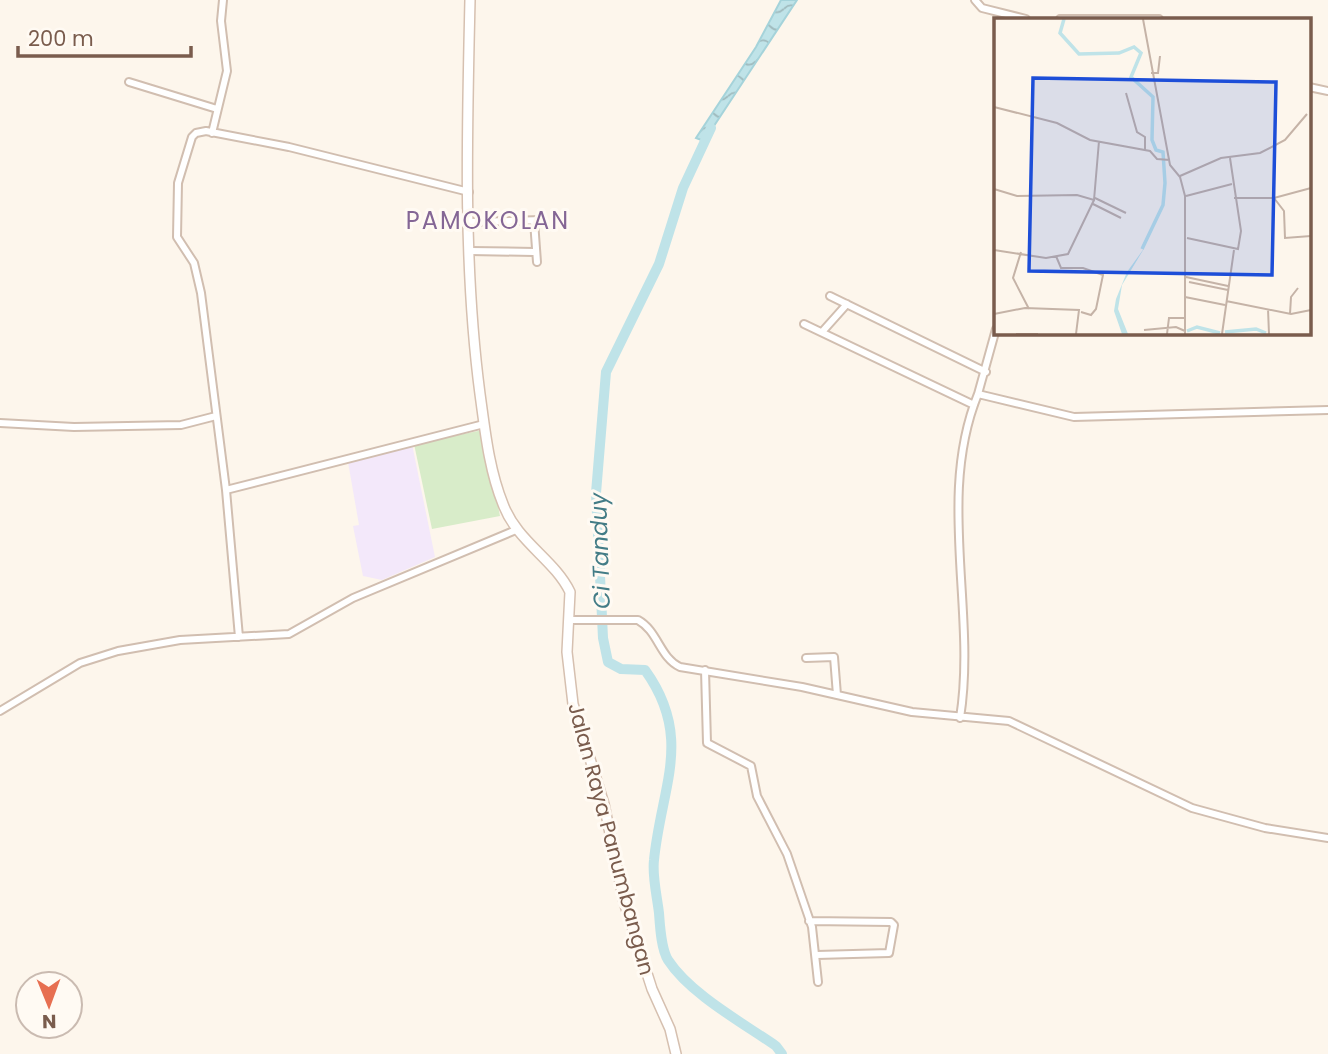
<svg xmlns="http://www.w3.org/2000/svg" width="1328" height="1054" viewBox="0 0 1328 1054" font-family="Poppins,sans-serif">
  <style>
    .education { fill: #f3e8fa }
    .pitch { fill: #d8ecc9 }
    .water { fill: url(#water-waves); stroke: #a5d3da; stroke-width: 2 }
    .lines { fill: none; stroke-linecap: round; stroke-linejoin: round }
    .river { stroke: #bfe3e8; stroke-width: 10 }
    .minor-casing { stroke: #d1beb0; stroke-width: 10 }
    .secondary-casing { stroke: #d6c0b0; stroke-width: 12 }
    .minor { stroke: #fff; stroke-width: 6 }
    .secondary { stroke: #fff; stroke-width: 9 }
    .labels { text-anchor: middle; stroke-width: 6; stroke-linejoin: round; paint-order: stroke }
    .street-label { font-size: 21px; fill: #7a5c4d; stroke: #fffaf3 }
    .water-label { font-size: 23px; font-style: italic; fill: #437c86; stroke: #fffaf3 }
    .quarter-label { font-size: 24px; letter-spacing: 2px; fill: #846695; stroke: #fffaf3 }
    .inset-river { fill: none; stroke: #bfe3e8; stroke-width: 3.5 }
    .inset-road { fill: none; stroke: #c5b3a7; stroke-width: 2 }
    .view { fill: #1d4ed8; fill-opacity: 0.15; stroke: #1d4ed8; stroke-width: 3.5 }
    .inset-edge { fill: none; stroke: #7a5c4d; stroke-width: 3.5 }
  </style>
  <defs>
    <pattern id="water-waves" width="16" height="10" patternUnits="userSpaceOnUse" patternTransform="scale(1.75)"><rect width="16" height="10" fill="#bfe3e8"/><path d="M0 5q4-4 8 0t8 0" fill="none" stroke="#a0bbbe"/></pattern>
  </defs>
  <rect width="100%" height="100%" fill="#fdf6ec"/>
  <path class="education" d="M412 444 435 557 382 580 363 576 353 526 359 525 348 462Z"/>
  <path class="pitch" d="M483 430 500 516 432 529 414 444Z"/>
  <path class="water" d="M781 0H797L704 141 696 138 756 47Z"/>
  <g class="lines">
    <path class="river" d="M711 128 683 188 659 264 606 372 596 493 603 638 608 662 621 669 645 670C694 738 661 787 654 860 652 876 657 896 659 913 660 926 661 949 668 960 690 994 743 1023 776 1046L782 1054"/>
    <defs>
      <path id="minor" d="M975 0 982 8 1026 19
        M1060 19H1159
        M129 82 217 109
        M1309 87 1328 91
        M212 133 227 71 221 21 223 0
        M534 221 537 262
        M470 222 542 220
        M470 251 534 252
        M830 296 986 372
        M804 324 974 405
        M822 332 847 304
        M978 394 996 329
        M0 423 74 427 181 425 216 416
        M226 490 484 424
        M570 620H638C658 631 660 658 680 667L802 687 912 712 1009 721 1192 808 1265 828 1328 838
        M239 637 226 490 201 293 194 263 177 237 178 183 192 137 196 133 206 131 289 147 469 192
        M806 658 834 657 837 695
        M705 670 707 743 751 766 757 796 787 854 812 927 818 982
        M0 711 80 663 118 651 180 640 289 634 353 598 516 530
        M960 718C977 612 936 497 978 394L1074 417 1328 410
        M809 921 891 922 894 925 889 953 817 955"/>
      <path id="secondary" d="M470 0C467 131 463 265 480 394 485 430 489 470 503 504 517 542 554 559 570 592L567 652 573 704 604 804 624 902 652 989 670 1029 676 1054"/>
    </defs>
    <use href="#minor" class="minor-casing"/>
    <use href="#secondary" class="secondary-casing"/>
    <use href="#minor" class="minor"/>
    <use href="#secondary" class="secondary"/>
  </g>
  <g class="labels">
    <g class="street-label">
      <text transform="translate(611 839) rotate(75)" y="7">Jalan Raya Panumbangan</text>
    </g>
    <g class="water-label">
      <text transform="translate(600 551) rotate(-92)" y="8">Ci Tanduy</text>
    </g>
    <g class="quarter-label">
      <text x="488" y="229">PAMOKOLAN</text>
    </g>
  </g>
  <g transform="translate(994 18)">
    <rect width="317" height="317" fill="#fdf6ec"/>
    <path d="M151 229 128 267 124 291 134 316H128L120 293 122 281 133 254Z" fill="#bfe3e8"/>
    <path class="inset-river" d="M70 1 66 15 85 36 125 35 140 29 147 35 137 59 159 79 158 122 162 132 169 134 171 165 169 187 148 231M193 313 203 309 226 315M231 314 262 311 272 315"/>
    <path class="inset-road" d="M149 1 176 147 186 159 191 178V316M157 55H164L166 38M132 75 143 114 151 119V132M0 89 63 105 96 122 156 133 163 141 176 142M186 158 227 140 266 135 291 122 313 96M0 171 23 178 83 177 100 182 105 123M192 178 238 166M101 180 132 195M240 180H280L317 170M280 180 290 193 291 220 317 218M99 186 127 200M193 220 244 231 247 213 236 140M0 232 52 240 74 236 100 182M27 234 19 260 35 291M62 238 67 250H89L109 257 102 291 97 297 87 294M192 259 234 268M195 264 234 272M191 279 231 287M232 283 297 296 317 292M274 291 275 316M0 296 31 290 85 292 82 316M296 296 297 279 304 270M150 312 182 309 191 313M22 316H44M173 316 175 300H191M228 316 240 232"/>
    <path class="view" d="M39 60 282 64 278 257 35 253Z"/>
    <rect width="317" height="317" class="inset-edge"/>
  </g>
  <g transform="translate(49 1005) rotate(179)"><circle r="33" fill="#fffaf3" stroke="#cabbb1" stroke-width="2"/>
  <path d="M0-5L12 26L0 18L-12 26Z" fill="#e76f51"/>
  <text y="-10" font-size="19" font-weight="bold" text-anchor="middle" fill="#7a5c4d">N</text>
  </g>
  <path d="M18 46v10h173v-10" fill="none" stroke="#7a5c4d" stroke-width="3.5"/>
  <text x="28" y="46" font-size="21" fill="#7a5c4d" stroke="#fffaf3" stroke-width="5" paint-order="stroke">200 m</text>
</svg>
